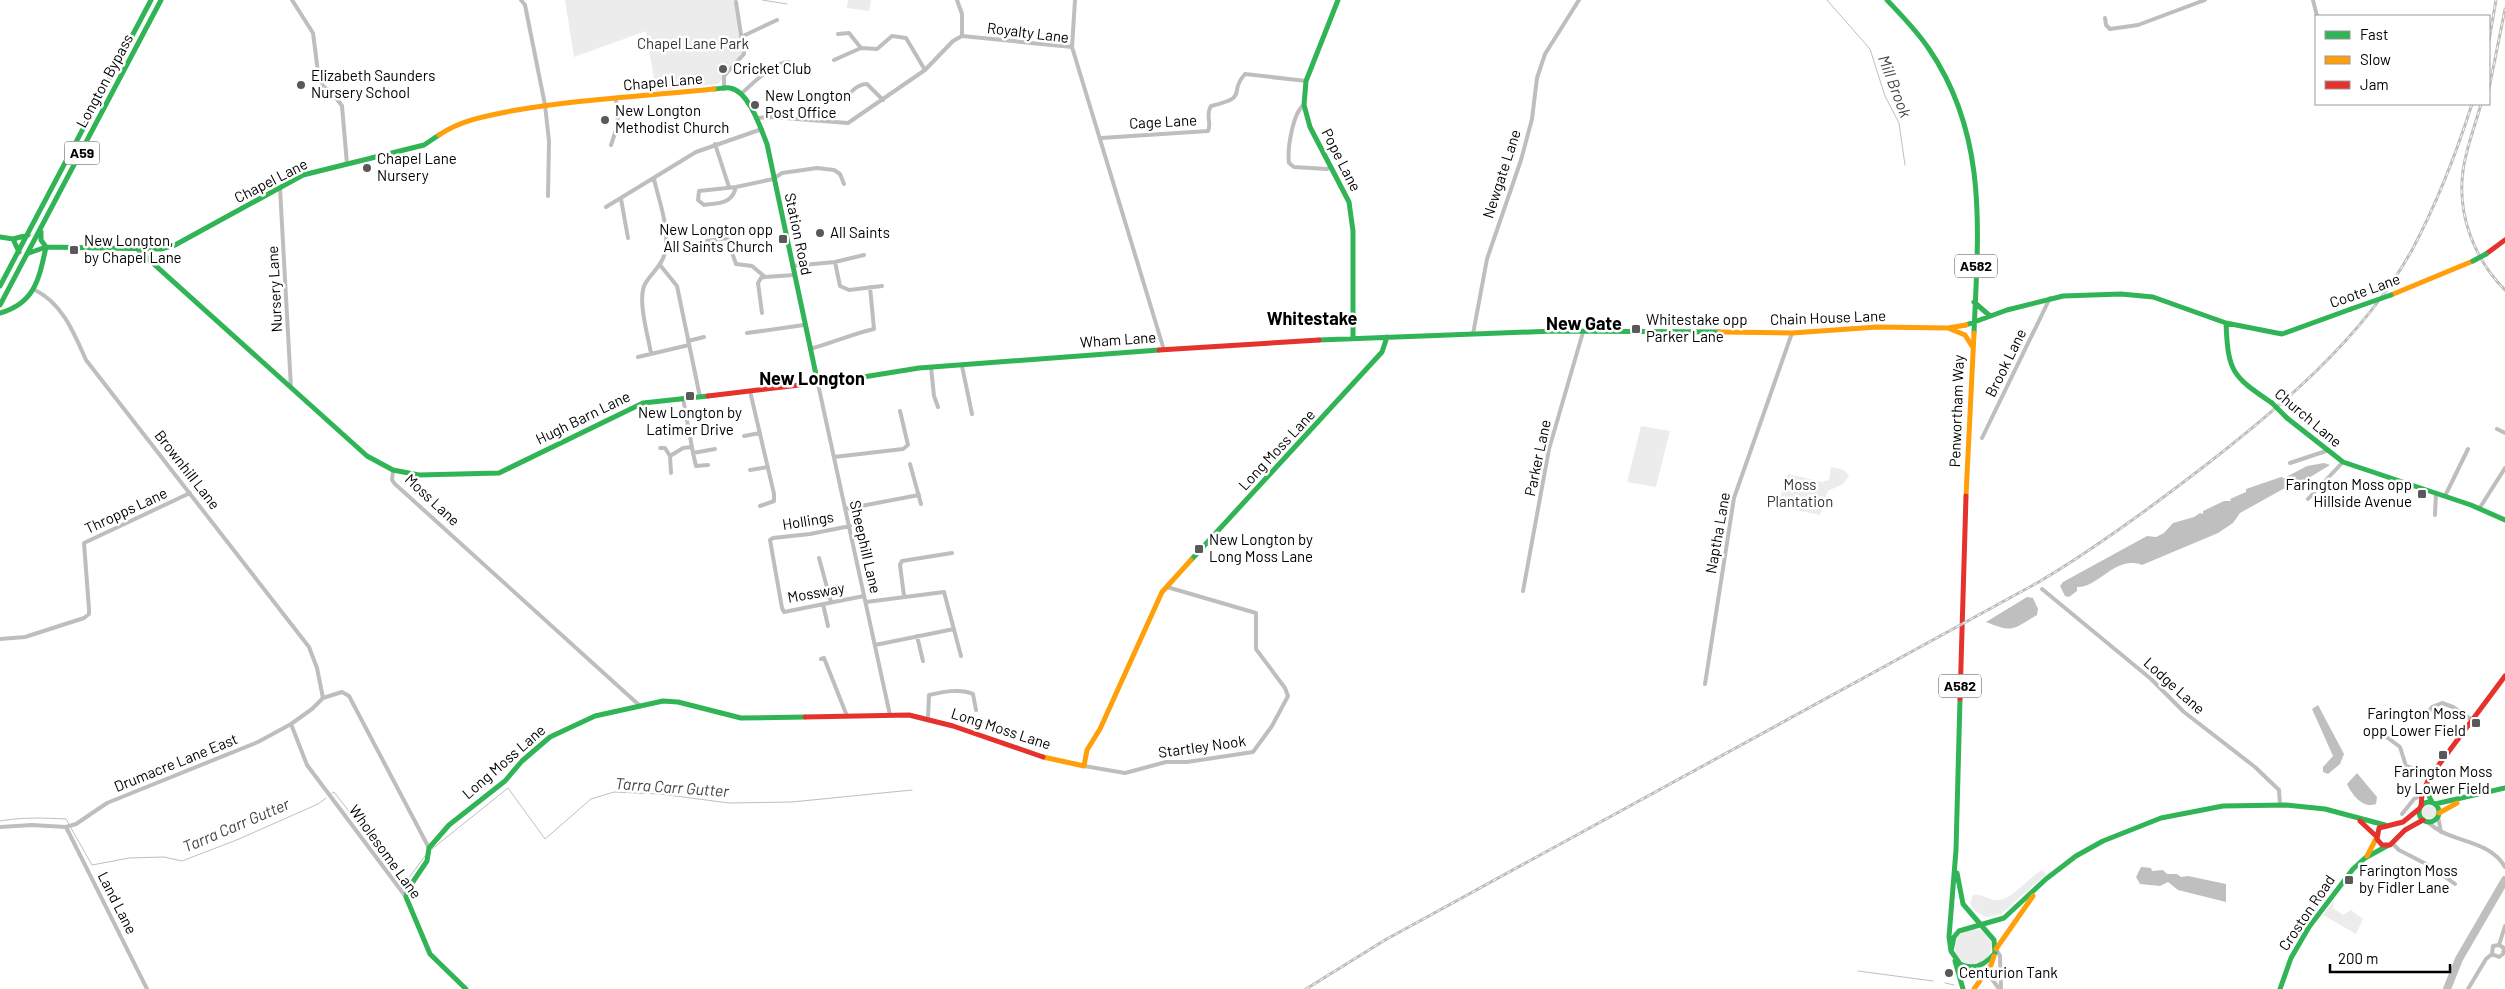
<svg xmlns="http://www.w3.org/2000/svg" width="2505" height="989" viewBox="0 0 2505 989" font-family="Barlow,sans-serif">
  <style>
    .green { fill: #ececec }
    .water { fill: #bfbfbf }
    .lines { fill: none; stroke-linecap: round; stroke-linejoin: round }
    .stream { stroke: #bfbfbf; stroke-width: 1 }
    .river { stroke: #bfbfbf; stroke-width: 8 }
    .street { stroke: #bebebe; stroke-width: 4 }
    .fast { stroke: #30b455; stroke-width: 5 }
    .slow { stroke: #ff9f0a; stroke-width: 5 }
    .jam { stroke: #e5322d; stroke-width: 5 }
    .rail-casing { stroke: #bebebe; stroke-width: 3 }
    .rail { stroke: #fff; stroke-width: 1; stroke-dasharray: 4; stroke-linecap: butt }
    .fast-bridge { stroke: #30b455; stroke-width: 5 }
    .poi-dot { fill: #595959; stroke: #fff; stroke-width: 2 }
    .labels { text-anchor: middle; stroke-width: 5; stroke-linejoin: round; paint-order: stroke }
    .shield { fill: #fff; stroke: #4c4c4c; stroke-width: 1 }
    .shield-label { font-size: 14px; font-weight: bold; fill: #000 }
    .street-label { font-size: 15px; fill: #000; stroke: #fff }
    .park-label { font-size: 15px; fill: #333; stroke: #fff }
    .poi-label { font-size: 15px; fill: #000; stroke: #fff; text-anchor: start }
    .water-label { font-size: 16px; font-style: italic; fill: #444; stroke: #fff }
    .quarter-label { font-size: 18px; font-weight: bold; fill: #000; stroke: #fff }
  </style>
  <rect width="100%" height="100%" fill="#fff"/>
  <path class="green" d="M565 0H735L744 54 718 84 656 91 646 31 574 57Z
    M848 0H871L869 11 847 8Z
    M1641 426 1670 431 1656 487 1627 482Z
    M1831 467 1844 470 1849 476 1843 484 1828 491 1820 515 1777 506 1788 474 1822 482 1829 480Z
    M2422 812a7 7 0 1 1 14 0a7 7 0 1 1-14 0Z
    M2042 870 2046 874 2001 914 1986 917 1975 911 1970 903 1973 895C1982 893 1988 900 1996 900 2010 902 2029 877 2042 870Z
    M2334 900 2333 908 2343 915 2351 910 2363 919 2356 934 2323 915Z
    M1955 947a18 18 0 1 1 36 0a18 18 0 1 1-36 0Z"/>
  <path class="water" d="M2324 463 2330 465 2299 484 2285 488 2240 513 2233 523 2218 533 2142 565C2115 555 2099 588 2077 587V591L2069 597 2065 596 2060 586 2063 582 2147 536 2156 537 2164 533 2173 523 2194 517 2200 513 2203 514V511L2224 501H2231L2230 499 2246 492V489L2281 477 2284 478 2307 466Z
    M2027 597 2033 598 2038 609 2037 615C2011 630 2014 633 1986 622Z
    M2318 705 2344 754 2340 764 2328 774 2323 772V767L2333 756 2312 709Z
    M2357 773 2377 797 2376 804C2363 809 2352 795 2347 784Z
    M2141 867 2151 868 2152 871 2163 870 2167 874H2177L2181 877 2188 876 2226 884V902L2178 890 2168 882 2160 886 2140 884 2136 877Z"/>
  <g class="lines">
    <path class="stream" d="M762 0 787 4
      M1827 0 1870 49 1885 96 1899 123 1905 165
      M332 793 334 792 405 883 425 856
      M0 821C22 817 44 818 66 819L69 824
      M71 828 92 865 129 858 164 857 182 861 239 839 318 804 326 798
      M432 849 508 788 545 839 591 799 614 792 660 794 729 803 792 802 912 790
      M1858 971 1933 981
      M1945 983 1954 985"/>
    <path class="river" d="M2447 989 2459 959 2505 880"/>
    <path class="street" d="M292 0 313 33 318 72 323 86 334 95 342 106 347 164
      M521 0 525 5 545 105 549 141 548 196
      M957 0 962 14V36
      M1075 0 1072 47 1164 350
      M2313 0 2317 16
      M2105 18 2106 25 2110 29 2138 25 2205 0
      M838 34 849 33 861 48
      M741 37 777 20
      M834 60 861 48 877 49 892 36 906 38 925 70
      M724 89V76L744 54 736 2
      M741 94C752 84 775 61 789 62L793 67
      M844 100C851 92 857 84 867 84L883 100
      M1304 105C1293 112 1287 149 1289 163L1294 167 1327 169 1331 167
      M756 118 771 117 848 123 925 70 953 41 962 36 1072 47
      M1101 138 1208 131C1212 123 1205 115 1211 106 1251 96 1227 94 1245 74L1306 81
      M715 144 729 187
      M611 145 618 124 616 99
      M736 187C732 204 719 203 704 205L698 200 699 191 736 187 773 179 782 173 817 168 834 170 840 174 844 184
      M280 188 291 388
      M621 199 628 238
      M606 207 696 152 762 129
      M707 241 727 238 736 264 752 266 765 277 794 275
      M835 262 840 286 849 290 882 286
      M660 265 677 286 700 397
      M792 266 835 262 864 255
      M762 313 758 283 761 278 765 277
      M747 333 804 325
      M1473 334 1487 259 1521 160 1532 119 1537 78 1545 54 1579 0
      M688 341 704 337
      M810 349C832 343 852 334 874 329L870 287
      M651 353C648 336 637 299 645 284 651 273 663 265 665 252 670 229 659 201 654 179
      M638 357 689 345
      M962 366 972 414
      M931 367 934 396 938 407
      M818 384 890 715
      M750 391 774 494V501L760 506
      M683 398 693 453 715 449
      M2497 429 2505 433
      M744 436 760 433
      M1982 438 2050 298
      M660 448H665L670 456
      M693 453 696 466 708 465
      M834 457 903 449 908 445 900 411
      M2290 463 2326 451
      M910 464 921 504
      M393 470 392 480 395 484 639 705
      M750 470 768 467
      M671 473 670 456 683 448 692 447
      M2445 496 2468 449
      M2308 499 2343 462
      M845 509 919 495
      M2479 509 2505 468
      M2435 515 2436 493
      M850 526 810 534 773 538 770 540 782 608 784 612 864 596
      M819 558 831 602
      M2042 589 2151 679 2184 712 2255 767 2279 790 2280 805
      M1523 591 1549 449 1583 332
      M904 596 900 565 902 561 952 553
      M866 602 944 592 961 656
      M823 604 828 626
      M917 636 923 661
      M0 639 25 637 84 618 89 614V609L84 543 190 493
      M875 645 954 629
      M821 659 824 658 847 716
      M1705 684 1734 498 1792 333
      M323 698 342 692 349 696 429 848
      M928 718 929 695C942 692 960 688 973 694L976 710
      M2424 718 2432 707 2442 703 2453 707 2472 720
      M291 724 307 765 406 897
      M2384 735 2400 747 2406 766 2423 772 2429 778
      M1084 766 1125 773 1166 762H1187L1253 752 1272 726 1288 696 1285 688 1256 649V613L1167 587
      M2402 814 2414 799 2422 795
      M2438 817 2441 832
      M2428 822C2450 844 2488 838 2505 867
      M0 827 32 825 66 827 76 824 107 803 258 742 291 724 312 709 323 698 317 668 309 647 86 360C74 333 62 303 35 290
      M66 827 147 989
      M2393 844 2399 850 2430 866 2455 884
      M2499 945 2505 926
      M1996 949 2000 956 2001 989
      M2492 954 2499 957 2503 954 2504 948 2499 945
      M2492 954 2493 946 2499 945
      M1975 968 1992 979 1999 989
      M2468 989 2486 959 2492 954"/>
    <path class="fast" d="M1338 0 1306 81 1304 105 1310 127 1349 202 1353 231V338
      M1887 0C1902 16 1917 31 1929 49 1989 137 1978 233 1974 333
      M714 89C719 89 725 87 730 88 749 91 761 129 767 144L818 384
      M0 237 13 239
      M136 248 367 456 393 470 419 475 499 473 643 403 708 396
      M19 252 13 239 28 235
      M29 253 46 247 41 240V232
      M0 286 151 0
      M1974 302 1990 316
      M0 305 161 0
      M0 313C35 303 39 279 46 247L161 249 175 245 303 175 424 145 439 135
      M2226 323C2228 372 2232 376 2272 403
      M1966 325 2007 310 2063 296 2121 294 2153 297 2226 323 2282 334 2351 309
      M1319 340 1554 331 1719 332
      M857 378 919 368 1159 350
      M2287 418 2343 462 2471 505 2505 520
      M1191 560 1382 352 1387 337
      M2425 788 2432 802
      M2419 812a10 10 0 1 1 20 0a10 10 0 1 1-20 0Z
      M2435 804 2505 788
      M1957 873 1963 904 1981 925
      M1981 925 1994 940 1995 953C1986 964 1974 971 1960 964L1951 951 1954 937 1959 931 2004 918 2046 879 2076 856 2103 841 2161 818 2223 806 2286 805 2325 809 2385 825
      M1951 951 1949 937 1956 850 1960 699
      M1955 961 1963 989
      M466 989 430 954 406 897 408 889 427 861 429 848 449 825 505 781 522 761 550 737 595 716 663 701 678 702 741 718 805 717
      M2280 989 2291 958 2309 927 2353 869 2365 858 2387 846"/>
    <path class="slow" d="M439 135C461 120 486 116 511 111 578 99 646 96 714 89
      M2391 295 2473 261
      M1948 328 1965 335 1972 346
      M1719 332 1792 333 1877 327 1948 328 1966 325
      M1966 496 1974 333
      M1043 757 1084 766 1087 750 1100 729 1162 592 1191 560
      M2439 813 2457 803
      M2367 856 2376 839
      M1996 949 2033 896
      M1974 989 1991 965 1994 956"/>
    <path class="jam" d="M2486 254 2505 240
      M1159 350 1319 340
      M708 396 857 378
      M1960 699 1966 496
      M805 717 909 715 953 726 1043 757
      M2421 806 2422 795 2429 778 2505 676
      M2419 809 2403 822 2379 828 2377 839 2382 845H2390L2405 830 2423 820
      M2360 821 2376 836"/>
    <defs>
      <path id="rail" d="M2489 41 2496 0
        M2489 89 2505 9
        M2481 104C2475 126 2466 148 2463 171 2457 214 2474 259 2505 290
        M1306 989 1385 940 2037 583C2093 550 2146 511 2198 471 2278 409 2362 340 2412 250 2437 203 2456 154 2472 104"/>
    </defs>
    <use href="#rail" class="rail-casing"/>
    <use href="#rail" class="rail"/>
    <path class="fast-bridge" d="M2473 261 2486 254
      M2351 309 2391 295
      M2272 403 2287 418"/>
  </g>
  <g class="poi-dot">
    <circle cx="723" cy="69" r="5"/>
    <circle cx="301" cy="85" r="5"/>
    <circle cx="755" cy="105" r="5"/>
    <circle cx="605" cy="120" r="5"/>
    <circle cx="367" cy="168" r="5"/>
    <circle cx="820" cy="233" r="5"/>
    <rect x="778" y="234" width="10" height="10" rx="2.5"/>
    <rect x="69" y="245" width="10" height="10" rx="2.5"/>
    <rect x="1631" y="324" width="10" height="10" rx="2.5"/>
    <rect x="685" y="391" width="10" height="10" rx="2.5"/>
    <rect x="2417" y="489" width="10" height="10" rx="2.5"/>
    <rect x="1194" y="544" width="10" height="10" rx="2.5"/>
    <rect x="2471" y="718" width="10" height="10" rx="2.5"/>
    <rect x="2438" y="750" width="10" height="10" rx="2.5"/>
    <rect x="2344" y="875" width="10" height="10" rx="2.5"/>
    <circle cx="1949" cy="973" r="5"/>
  </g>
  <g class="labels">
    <g class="shield">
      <rect x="64.5" y="141.5" width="35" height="23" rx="4"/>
      <rect x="1955" y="254.5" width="42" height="23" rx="4"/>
      <rect x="1939" y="674.5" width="42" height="23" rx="4"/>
    </g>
    <g class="shield-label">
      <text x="82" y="158">A59</text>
      <text x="1976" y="271">A582</text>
      <text x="1960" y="691">A582</text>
    </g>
    <g class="street-label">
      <text transform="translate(1028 33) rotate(7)" y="5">Royalty Lane</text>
      <text transform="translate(105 81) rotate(-62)" y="5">Longton Bypass</text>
      <text transform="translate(663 82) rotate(-5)" y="5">Chapel Lane</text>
      <text transform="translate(1163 122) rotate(-3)" y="5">Cage Lane</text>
      <text transform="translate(1341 160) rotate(63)" y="5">Pope Lane</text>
      <text transform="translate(1502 174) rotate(-72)" y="5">Newgate Lane</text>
      <text transform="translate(271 181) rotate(-27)" y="5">Chapel Lane</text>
      <text transform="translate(798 234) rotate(78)" y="5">Station Road</text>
      <text transform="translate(275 289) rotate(-93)" y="5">Nursery Lane</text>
      <text transform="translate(2365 291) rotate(-20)" y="5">Coote Lane</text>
      <text transform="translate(1828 318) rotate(-2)" y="5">Chain House Lane</text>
      <text transform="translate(1118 340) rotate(-4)" y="5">Wham Lane</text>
      <text transform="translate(2006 363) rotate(-64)" y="5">Brook Lane</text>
      <text transform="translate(1957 411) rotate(-88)" y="5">Penwortham Way</text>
      <text transform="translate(583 418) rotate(-26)" y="5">Hugh Barn Lane</text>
      <text transform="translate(2308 418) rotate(40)" y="5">Church Lane</text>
      <text transform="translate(1277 450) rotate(-47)" y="5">Long Moss Lane</text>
      <text transform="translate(1538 458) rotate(-78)" y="5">Parker Lane</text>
      <text transform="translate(187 470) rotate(52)" y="5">Brownhill Lane</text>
      <text transform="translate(432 500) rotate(43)" y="5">Moss Lane</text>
      <text transform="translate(126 511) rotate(-25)" y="5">Thropps Lane</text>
      <text transform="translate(808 521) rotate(-9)" y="5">Hollings</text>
      <text transform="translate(1718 533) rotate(-80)" y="5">Naptha Lane</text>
      <text transform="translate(865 547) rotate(77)" y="5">Sheephill Lane</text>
      <text transform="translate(816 593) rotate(-10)" y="5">Mossway</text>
      <text transform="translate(2174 686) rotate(42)" y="5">Lodge Lane</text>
      <text transform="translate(1001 729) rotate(18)" y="5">Long Moss Lane</text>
      <text transform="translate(1202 747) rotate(-8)" y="5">Startley Nook</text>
      <text transform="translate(504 762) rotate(-41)" y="5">Long Moss Lane</text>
      <text transform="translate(176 763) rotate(-22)" y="5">Drumacre Lane East</text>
      <text transform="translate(385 852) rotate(54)" y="5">Wholesome Lane</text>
      <text transform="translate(117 903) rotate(63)" y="5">Land Lane</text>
      <text transform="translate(2307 913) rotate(-56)" y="5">Croston Road</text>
    </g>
    <g class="park-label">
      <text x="693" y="49">Chapel Lane Park</text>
      <text x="1800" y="490">Moss<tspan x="1800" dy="17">Plantation</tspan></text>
    </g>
    <g class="poi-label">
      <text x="733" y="74">Cricket Club</text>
      <text x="311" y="81">Elizabeth Saunders<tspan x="311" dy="17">Nursery School</tspan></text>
      <text x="765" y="101">New Longton<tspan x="765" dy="17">Post Office</tspan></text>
      <text x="615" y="116">New Longton<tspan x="615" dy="17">Methodist Church</tspan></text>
      <text x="377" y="164">Chapel Lane<tspan x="377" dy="17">Nursery</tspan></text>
      <text x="773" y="235" text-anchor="end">New Longton opp<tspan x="773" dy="17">All Saints Church</tspan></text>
      <text x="830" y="238">All Saints</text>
      <text x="84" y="246">New Longton,<tspan x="84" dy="17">by Chapel Lane</tspan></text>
      <text x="1646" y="325">Whitestake opp<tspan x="1646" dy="17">Parker Lane</tspan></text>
      <text x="690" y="418" text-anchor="middle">New Longton by<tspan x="690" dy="17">Latimer Drive</tspan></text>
      <text x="2412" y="490" text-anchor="end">Farington Moss opp<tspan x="2412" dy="17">Hillside Avenue</tspan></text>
      <text x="1209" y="545">New Longton by<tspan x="1209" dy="17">Long Moss Lane</tspan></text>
      <text x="2466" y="719" text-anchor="end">Farington Moss<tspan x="2466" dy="17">opp Lower Field</tspan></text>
      <text x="2443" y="777" text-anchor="middle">Farington Moss<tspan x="2443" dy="17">by Lower Field</tspan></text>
      <text x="2359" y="876">Farington Moss<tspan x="2359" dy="17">by Fidler Lane</tspan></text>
      <text x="1959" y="978">Centurion Tank</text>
    </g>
    <g class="water-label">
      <text transform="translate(1895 86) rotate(69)" y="6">Mill Brook</text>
      <text transform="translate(672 787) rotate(4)" y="6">Tarra Carr Gutter</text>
      <text transform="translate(236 825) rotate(-23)" y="6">Tarra Carr Gutter</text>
    </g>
    <g class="quarter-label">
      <text x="1312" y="325">Whitestake</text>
      <text x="1584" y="330">New Gate</text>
      <text x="812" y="385">New Longton</text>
    </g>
  </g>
  <rect x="2315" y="15" width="175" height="90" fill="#ffffff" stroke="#999999"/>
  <rect x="2325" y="31" width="25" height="8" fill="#30b455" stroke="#999999"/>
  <text x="2360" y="40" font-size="15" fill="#000000">Fast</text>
  <rect x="2325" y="56" width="25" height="8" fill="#ff9f0a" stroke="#999999"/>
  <text x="2360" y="65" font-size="15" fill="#000000">Slow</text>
  <rect x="2325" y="81" width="25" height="8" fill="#e5322d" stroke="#999999"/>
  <text x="2360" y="90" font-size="15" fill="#000000">Jam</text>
  <path d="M2330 964v8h120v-8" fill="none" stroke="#000000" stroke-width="2.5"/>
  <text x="2338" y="964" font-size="15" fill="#000000" stroke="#ffffff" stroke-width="4" paint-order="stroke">200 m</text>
</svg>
